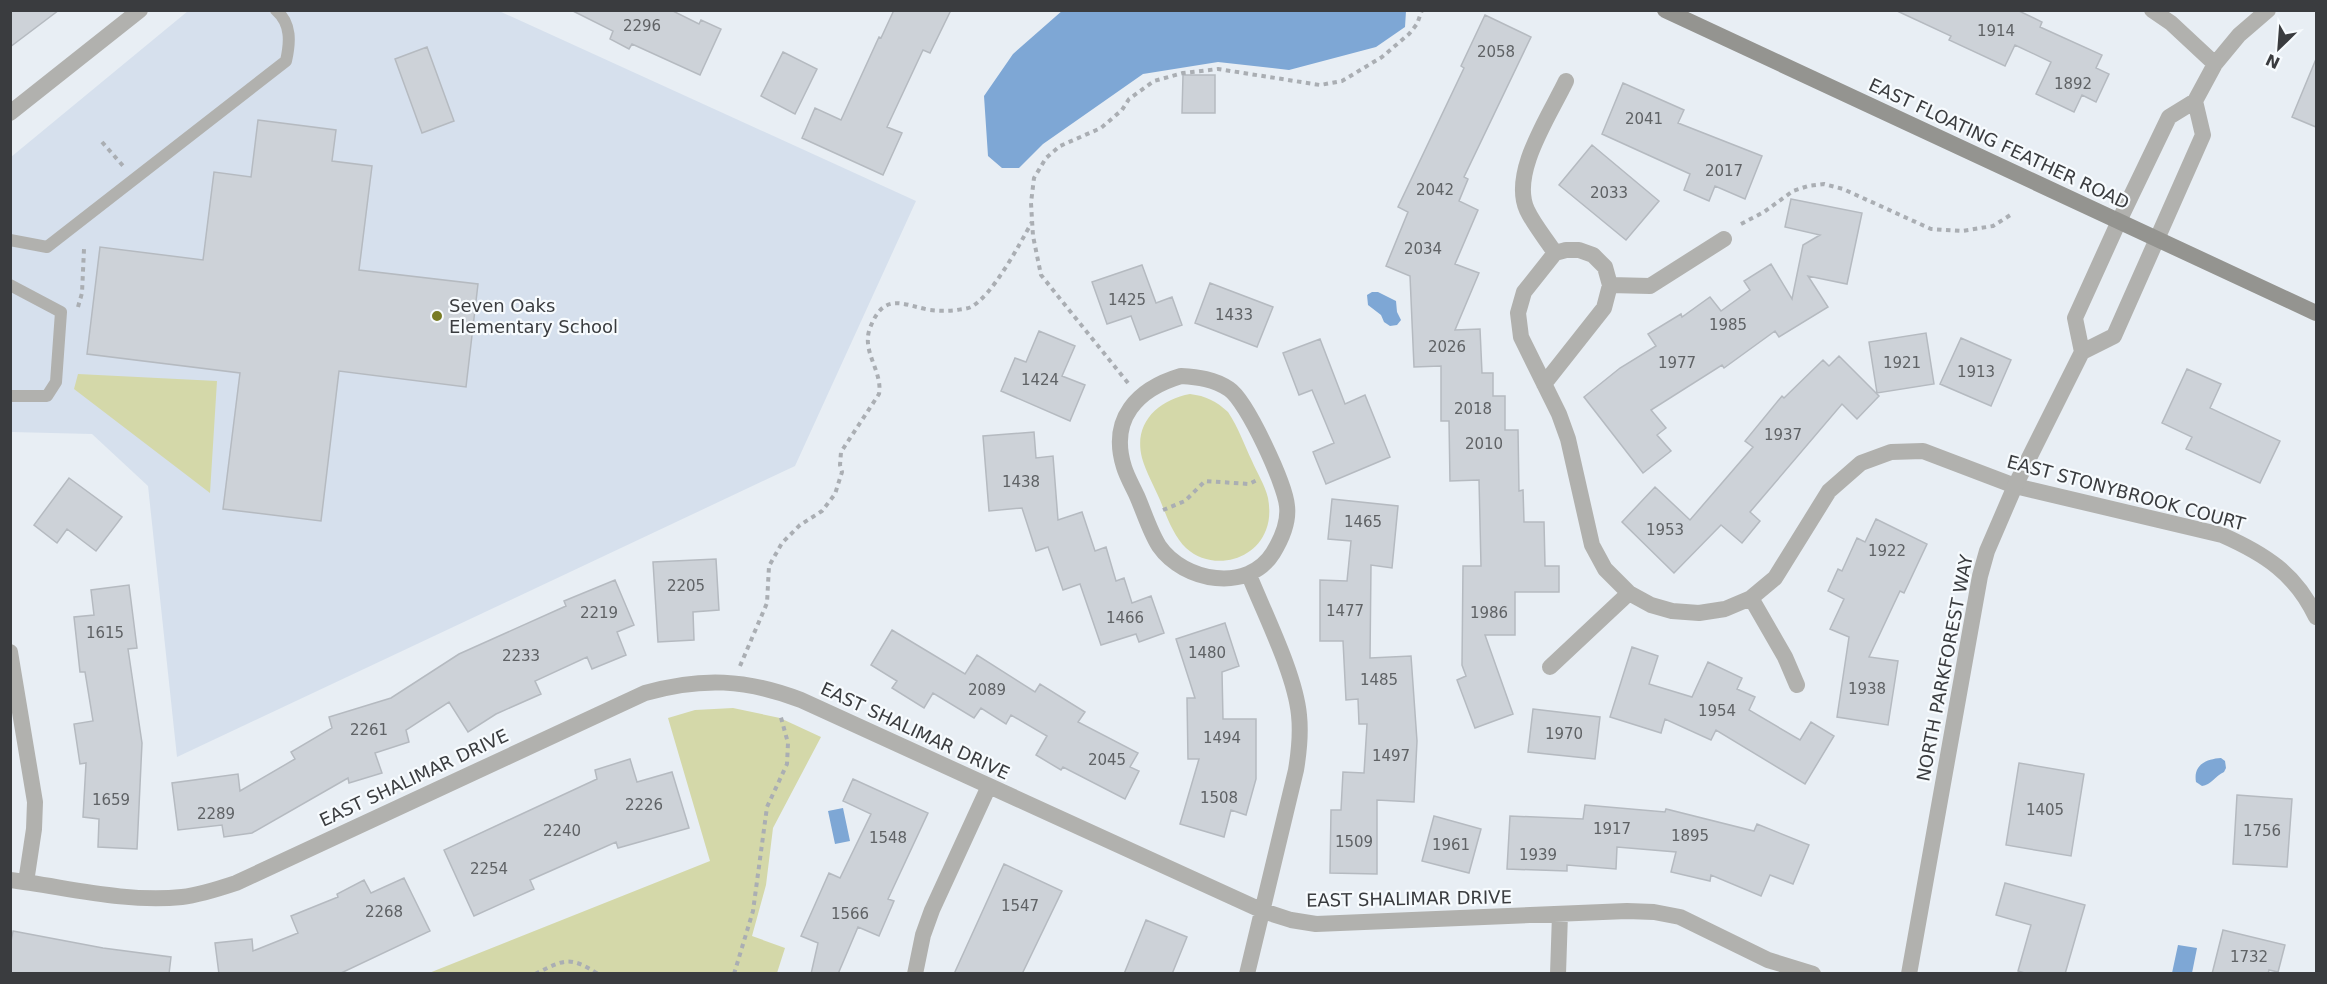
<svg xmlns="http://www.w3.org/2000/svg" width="2327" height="984" viewBox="0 0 2327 984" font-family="'DejaVu Sans',sans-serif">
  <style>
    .built { fill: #d6e0ed }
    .green { fill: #d4d8a9 }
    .water { fill: #7ea7d5 }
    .building { fill: #cdd2d8; stroke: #b5bac0; stroke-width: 1.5 }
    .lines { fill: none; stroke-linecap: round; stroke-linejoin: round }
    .path { stroke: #aaaeb3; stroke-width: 4; stroke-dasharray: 4.5 4.5; stroke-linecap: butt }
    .service { stroke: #b1b1ae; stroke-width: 12 }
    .minor { stroke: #b1b1ae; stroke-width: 16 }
    .tertiary { stroke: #b1b1ae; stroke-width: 16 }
    .secondary { stroke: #949490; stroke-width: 16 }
    .poi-dot { fill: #787b24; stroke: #f7fbfe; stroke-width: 2 }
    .labels { text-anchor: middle; stroke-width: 4.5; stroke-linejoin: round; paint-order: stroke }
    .number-label { font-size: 15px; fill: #5f6265 }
    .street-label { font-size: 18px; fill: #3a3c3f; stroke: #f7fbfe }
    .poi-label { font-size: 18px; fill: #3a3c3f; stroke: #f7fbfe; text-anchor: start }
  </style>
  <rect width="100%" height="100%" fill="#e8eef4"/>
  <path class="built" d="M188 11H499L916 201 795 466 177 757 148 486 92 434 11 432V157Z"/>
  <path class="green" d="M78 374 217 381 210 493 74 389Z
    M1190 394C1206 396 1216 401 1228 412 1238 427 1244 444 1252 461 1257 473 1265 485 1268 498 1270 509 1270 520 1266 530 1254 562 1211 571 1186 548 1174 537 1166 515 1160 500 1154 486 1146 472 1142 458 1133 423 1158 400 1190 394Z
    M733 708 780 718 821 737 773 828 766 885 752 936 785 948 777 973H429L710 861 668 718 695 710Z"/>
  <path class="water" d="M1063 10H1406V11L1405 27 1376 47 1289 70 1218 62 1143 74 1043 144 1019 168H1002L988 156 984 96 1013 54Z
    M1372 292H1378L1396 301 1397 312 1401 320 1397 325 1390 326 1384 322 1381 315 1368 305 1367 295Z
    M2221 758 2225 761 2226 768 2224 772C2215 776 2211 785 2202 786L2196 782C2193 765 2206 759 2221 758Z
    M843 808 850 841 835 844 828 811Z
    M2178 945 2197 948 2192 973H2172Z"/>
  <path class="building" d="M10 10H59L10 47Z
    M571 10H671L699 24 701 20 721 29 700 75 632 44 629 49 610 39 613 31Z
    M894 10H951L930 53 923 50 887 127 902 133 883 175 802 138 815 108 841 120 879 37 881 38Z
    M1895 10H2017L2042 22 2040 27 2102 55 2096 68 2109 74 2096 102 2082 95 2074 112 2036 94 2051 62 2015 45 2005 66 1949 40 1951 36Z
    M1485 15 1531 37 1464 177 1468 179 1459 201 1478 210 1455 264 1479 273 1455 330 1480 329 1482 373H1493V396H1505V430H1518L1519 491 1523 490 1524 522H1544L1545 566H1559V592H1515V635H1485L1513 714 1475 728 1457 680 1466 676 1462 665 1463 566H1481L1479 480 1450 481 1449 421H1441V366L1414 367 1410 276 1386 266 1408 212 1398 207 1464 68 1461 66Z
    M427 47 454 121 422 133 395 59Z
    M783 52 817 69 795 114 761 96Z
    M2316 59V127L2292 117Z
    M1183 75H1215V113H1182Z
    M1623 83 1684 110 1678 123 1762 156 1745 199 1715 186 1709 201 1684 190 1690 174 1602 134Z
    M258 120 336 130 332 161 372 166 359 270 478 284 466 387 339 371 321 521 223 509 240 373 87 354 100 247 203 260 214 172 251 177Z
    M1592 145 1659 201 1626 240 1559 185Z
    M1791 199 1862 213 1847 284 1808 276 1828 307 1779 337 1775 331 1724 368 1722 365 1651 410 1666 428 1657 435 1671 451 1643 473 1584 397 1620 368 1656 346 1648 334 1681 314 1682 317 1710 297 1721 311 1750 290 1744 281 1771 264 1792 299 1803 245 1820 235 1785 227Z
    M1142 265 1156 303 1172 297 1182 325 1140 340 1131 316 1107 324 1092 282Z
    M1210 283 1273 307 1257 347 1195 323Z
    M1039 331 1075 346 1062 376 1085 385 1070 421 1001 391 1015 358 1026 362Z
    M1926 333 1934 384 1877 393 1869 342Z
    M1961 338 2011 360 1991 406 1940 384Z
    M1320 339 1345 404 1365 395 1390 457 1326 484 1313 452 1334 443 1312 390 1299 395 1283 353Z
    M1839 356 1879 396 1857 419 1842 404 1750 512 1760 521 1742 543 1721 525 1674 573 1622 522 1655 487 1690 520 1753 447 1745 441 1782 396 1784 398 1823 360 1829 366Z
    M2187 369 2221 384 2210 408 2280 441 2260 483 2186 449 2192 437 2162 423Z
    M1034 432 1036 458 1053 456 1058 520 1082 512 1095 551 1106 547 1116 581 1124 578 1132 603 1151 596 1164 633 1139 642 1136 634 1101 645 1080 584 1063 590 1048 547 1036 551 1022 508 989 511 983 436Z
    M69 478 122 517 96 551 67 529 57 543 34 525Z
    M1332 499 1398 506 1392 568 1371 565 1370 658 1411 656 1417 741 1414 802 1377 800V874L1330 873 1331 810H1341L1343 772 1364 773 1367 724H1359L1358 699 1346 700 1343 641H1320V580L1347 581 1351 541 1328 539Z
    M1876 519 1927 544 1904 593 1900 591 1869 657 1898 661 1888 725 1837 717 1849 637 1830 629 1844 599 1828 591 1838 569 1842 571 1857 538 1865 542Z
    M716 559 719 610 693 612 694 640 658 642 653 562Z
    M615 580 634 625 617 632 626 655 592 669 587 657 535 681 541 694 496 714 468 732 449 702 406 730 409 742 375 753 382 773 349 783 348 778 252 833 224 837 222 825 178 830 172 783 238 774 240 791 295 759 291 752 332 728 329 717 391 698 459 654 566 606 564 601Z
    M129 585 137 648 128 649 142 743 137 849 98 847 99 819 83 817 86 763 80 764 74 724 93 721 85 672H80L74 617 94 615 91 590Z
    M1225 623 1239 666 1222 672 1223 719H1256V779L1246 815 1231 810 1224 837 1180 824 1199 759H1188L1187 698H1195L1176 639Z
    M892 630 965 674 977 655 1035 692 1040 684 1085 712 1078 722 1138 753 1130 767 1139 771 1125 799 1063 767 1061 770 1036 755 1047 736 1011 715 1006 724 981 708 974 718 933 693 924 708 892 688 897 681 871 665Z
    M1632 647 1658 656 1649 684 1692 697 1708 662 1742 678 1737 689 1755 697 1749 710 1800 740 1811 722 1834 736 1805 784 1716 730 1711 740 1665 719 1661 733 1610 717Z
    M1533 709 1600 717 1595 759 1528 752Z
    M630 759 637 782 672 772 689 828 618 848 616 842 530 880 534 889 474 916 444 850 597 779 595 770Z
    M2019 763 2084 774 2071 856 2006 845Z
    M853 779 928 813 888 899 894 901 879 936 858 927 838 974H811L818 943 801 936 829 873 840 878 871 814 843 801Z
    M2237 795 2292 799 2287 867 2233 864Z
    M1585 805 1665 812 1666 809 1754 831 1757 824 1809 845 1793 884 1770 875 1761 896 1711 875 1710 881 1671 872 1676 852 1617 847 1616 869 1567 865V871L1507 869 1510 816 1583 819Z
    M1434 816 1481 829 1469 873 1422 861Z
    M1004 864 1062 891 1022 974H954Z
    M404 878 430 931 339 974H219L215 943 252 939 253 951 298 933 291 916 338 897 337 894 364 880 371 893Z
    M2005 883 2085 905 2065 974H2028L2018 971 2031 925 1996 915Z
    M1146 920 1187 937 1172 974H1124Z
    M2223 930 2285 945 2278 972 2269 970 2268 974H2212Z
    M13 931 103 948 171 957 169 974H10V946Z"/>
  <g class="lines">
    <path class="path" d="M102 142 124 167
      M1741 224 1764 212 1793 191 1808 186 1824 184 1843 189 1931 229 1962 231 1993 226 2012 214
      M78 307 82 293 84 249
      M1128 383 1041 275 1033 236 1031 203 1034 178 1046 158 1060 146 1101 128 1122 110 1129 99 1154 81 1183 73 1218 69 1320 85 1342 81 1382 57 1409 34 1417 24 1422 10
      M1163 510 1185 501 1205 481 1249 484 1259 479
      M740 666 767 603 769 566 782 543 800 525 822 511 835 494 842 472 840 465 841 452 879 394C883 371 861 352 870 328 884 291 903 305 930 310 939 311 948 311 957 310 962 309 967 309 971 307 993 295 1019 245 1032 222
      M535 974C564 960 569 955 598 974
      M734 974 753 911 767 807 787 764 788 743 780 714"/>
    <path class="service" d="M10 240 47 247 286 61C290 43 292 24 276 10
      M10 285 61 312 56 382 47 396H10"/>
    <path class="minor" d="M2152 10 2171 23 2215 64
      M2195 101 2215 64 2239 35 2268 10
      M2119 221 2169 117 2195 101 2203 135 2157 239
      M1555 253C1546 239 1534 225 1527 210 1510 173 1550 115 1566 81
      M1610 285 1650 286 1724 239
      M1181 376C1198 377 1214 379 1229 389 1247 401 1285 484 1287 506 1289 523 1281 540 1273 553 1248 593 1184 582 1159 546 1150 532 1144 512 1137 496 1133 487 1127 477 1124 467 1109 419 1137 389 1181 376Z
      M1544 384 1604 308 1610 285 1605 267 1593 255 1579 250H1566L1555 253 1524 292 1518 313 1521 337 1559 414 1568 439 1592 545 1605 569 1629 593 1651 605 1672 611 1699 613 1725 609 1751 598 1775 578 1829 491 1861 463 1891 452 1923 451 2015 486 2222 535C2265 554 2296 574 2316 617
      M1751 598 1785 657 1797 685
      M10 652 35 802 34 829 26 882
      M1550 667 1629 593
      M10 880C66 887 125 903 182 897 200 895 218 889 236 883L645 693C702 677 746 679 801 700L1263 911 1291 920 1316 924 1627 911 1654 912 1680 917 1768 960 1813 974
      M915 974 923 935 932 910 989 786
      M1247 974 1296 770C1299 752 1301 734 1299 715 1295 674 1265 615 1249 575
      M1558 974 1560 914"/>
    <path class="tertiary" d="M10 113 140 10
      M2082 352 2075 318 2119 221
      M1909 974 1980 576 1987 551 2015 486 2082 352 2114 336 2157 239"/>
    <path class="secondary" d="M1665 10 2316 313"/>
  </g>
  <circle class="poi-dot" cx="437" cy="316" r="6"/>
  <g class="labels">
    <g class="number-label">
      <text x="642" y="31">2296</text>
      <text x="1996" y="36">1914</text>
      <text x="1496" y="57">2058</text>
      <text x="2073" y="89">1892</text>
      <text x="1644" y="124">2041</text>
      <text x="1724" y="176">2017</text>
      <text x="1435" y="195">2042</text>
      <text x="1609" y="198">2033</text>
      <text x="1423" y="254">2034</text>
      <text x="1127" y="305">1425</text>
      <text x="1234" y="320">1433</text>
      <text x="1728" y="330">1985</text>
      <text x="1447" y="352">2026</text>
      <text x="1677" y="368">1977</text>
      <text x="1902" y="368">1921</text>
      <text x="1976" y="377">1913</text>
      <text x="1040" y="385">1424</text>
      <text x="1473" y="414">2018</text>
      <text x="1783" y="440">1937</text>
      <text x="1484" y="449">2010</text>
      <text x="1021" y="487">1438</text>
      <text x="1363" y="527">1465</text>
      <text x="1665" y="535">1953</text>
      <text x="1887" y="556">1922</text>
      <text x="686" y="591">2205</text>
      <text x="1345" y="616">1477</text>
      <text x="599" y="618">2219</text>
      <text x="1489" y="618">1986</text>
      <text x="1125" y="623">1466</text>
      <text x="105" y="638">1615</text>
      <text x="1207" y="658">1480</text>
      <text x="521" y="661">2233</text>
      <text x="1379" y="685">1485</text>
      <text x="1867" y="694">1938</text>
      <text x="987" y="695">2089</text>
      <text x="1717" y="716">1954</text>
      <text x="369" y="735">2261</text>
      <text x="1564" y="739">1970</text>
      <text x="1222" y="743">1494</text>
      <text x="1391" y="761">1497</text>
      <text x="1107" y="765">2045</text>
      <text x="1219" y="803">1508</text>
      <text x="111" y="805">1659</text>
      <text x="644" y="810">2226</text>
      <text x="2045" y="815">1405</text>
      <text x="216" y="819">2289</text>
      <text x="1612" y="834">1917</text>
      <text x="562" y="836">2240</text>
      <text x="2262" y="836">1756</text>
      <text x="1690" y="841">1895</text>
      <text x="888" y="843">1548</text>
      <text x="1354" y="847">1509</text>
      <text x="1451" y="850">1961</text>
      <text x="1538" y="860">1939</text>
      <text x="489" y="874">2254</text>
      <text x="1020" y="911">1547</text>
      <text x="384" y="917">2268</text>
      <text x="850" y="919">1566</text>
      <text x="2249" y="962">1732</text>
    </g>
    <g class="street-label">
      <text transform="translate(1999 144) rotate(25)" y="6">EAST FLOATING FEATHER ROAD</text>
      <text transform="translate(2126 493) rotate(15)" y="6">EAST STONYBROOK COURT</text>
      <text transform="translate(1945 668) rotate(-79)" y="6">NORTH PARKFOREST WAY</text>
      <text transform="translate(915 731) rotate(25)" y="6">EAST SHALIMAR DRIVE</text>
      <text transform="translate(414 778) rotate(-25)" y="6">EAST SHALIMAR DRIVE</text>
      <text transform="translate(1409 899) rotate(-1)" y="6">EAST SHALIMAR DRIVE</text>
    </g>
    <g class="poi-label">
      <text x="449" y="312">Seven Oaks<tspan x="449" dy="21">Elementary School</tspan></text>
    </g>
  </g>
  <rect width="2327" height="984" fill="none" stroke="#3a3c3f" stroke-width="24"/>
  <g transform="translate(2279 48) rotate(205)" stroke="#f7fbfe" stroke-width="4.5" paint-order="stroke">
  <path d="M0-4.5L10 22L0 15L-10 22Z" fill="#3a3c3f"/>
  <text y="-9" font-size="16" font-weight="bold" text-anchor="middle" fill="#3a3c3f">N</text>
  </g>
</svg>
